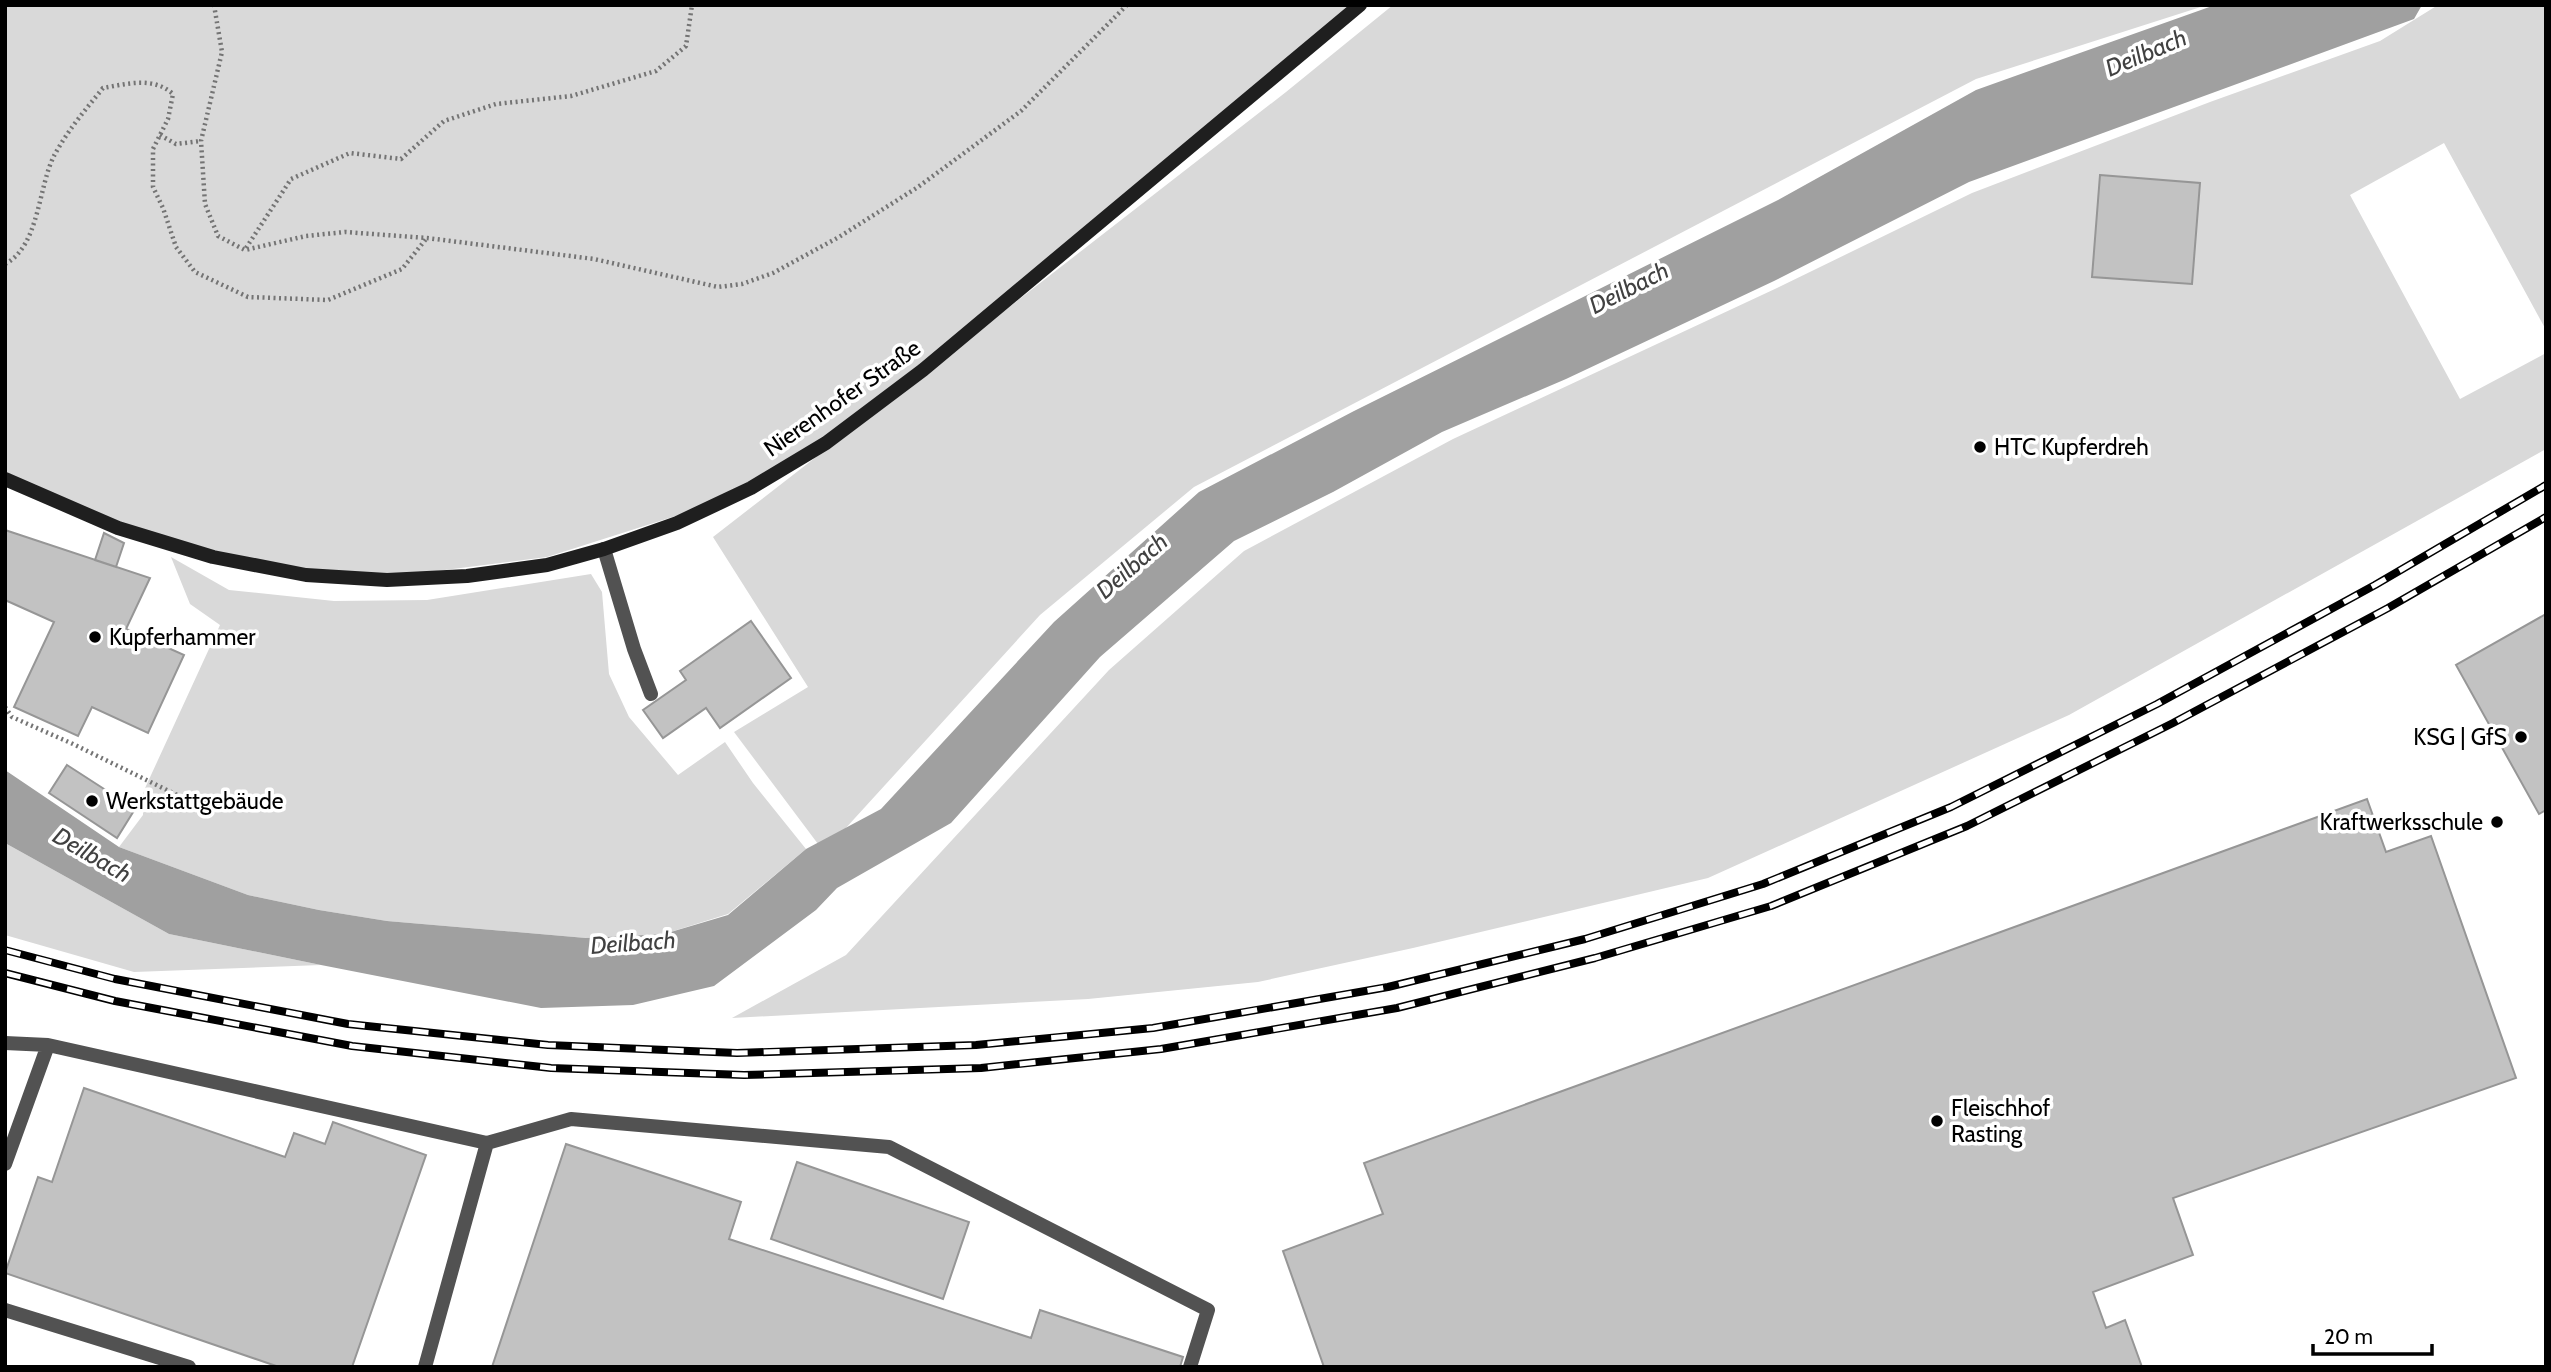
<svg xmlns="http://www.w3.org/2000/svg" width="2551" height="1372" viewBox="0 0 2551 1372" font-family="Cabin,sans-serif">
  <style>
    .green { fill: #d9d9d9 }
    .water { fill: #a0a0a0 }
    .building { fill: #c2c2c2; stroke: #969696; stroke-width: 2 }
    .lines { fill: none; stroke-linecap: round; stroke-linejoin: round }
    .path { stroke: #747474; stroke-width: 4.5; stroke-dasharray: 2 3.5; stroke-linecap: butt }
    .service { stroke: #525252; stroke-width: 14 }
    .secondary { stroke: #1f1f1f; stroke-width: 14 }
    .rail-casing { stroke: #000; stroke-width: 8 }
    .rail { stroke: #fff; stroke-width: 5; stroke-dasharray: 16; stroke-linecap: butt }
    .poi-dot { fill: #000; stroke: #fff; stroke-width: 2.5 }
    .labels { text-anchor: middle; stroke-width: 7; stroke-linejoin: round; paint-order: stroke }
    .street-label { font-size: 23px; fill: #000; stroke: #fff }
    .poi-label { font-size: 23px; fill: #000; stroke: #fff; text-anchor: start }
    .water-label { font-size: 24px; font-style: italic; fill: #414141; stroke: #fff }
  </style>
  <rect width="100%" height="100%" fill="#fff"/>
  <path class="green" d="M5 5H1353L919 369 825 438 707 506 547 557 413 574 327 572 215 553 124 524 5 473Z
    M1393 5H2207L1976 79 1194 487 1040 615 824 852 734 732 808 687 713 537 1286 92Z
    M2438 5H2546V330L2444 143 2350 195 2460 399 2546 353V449L2069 715 1708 878 1413 948 1258 982 1088 999 732 1018 846 955 1109 670 1244 551 1453 439 1777 288 1972 193 2210 102 2380 41Z
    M171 557 229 590 334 601 427 600 591 574 602 592 609 674 629 717 678 775 725 742 753 783 806 849 728 914 664 934 586 938 387 921 319 910 248 895 119 847 143 815V794L146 786 220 625 190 604Z
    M5 843 169 934 321 965 134 972 5 935Z"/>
  <path class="water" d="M2215 5H2422L2414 19 1969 182 1774 281 1566 379 1442 432 1333 492 1234 541 1100 657 951 823 837 888 816 910 714 986 633 1005 541 1008 321 965 169 934 5 843V770L119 847 248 895 319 910 387 921 586 938 664 934 728 915 806 849 881 809 1054 622 1199 492 1354 411 1778 200 1976 90Z"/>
  <path class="building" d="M2100 175 2200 183 2192 284 2092 277Z
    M5 530 150 578 126 629 184 655 148 733 92 707 78 736 14 707 54 622 5 600Z
    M104 533 124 543 116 567 95 560Z
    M2546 614V810L2539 814 2456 665Z
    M751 621 791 678 720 728 706 708 663 738 643 710 686 680 680 671Z
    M67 765 135 809 117 838 49 793Z
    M2367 799 2386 852 2431 836 2516 1078 2173 1198 2193 1255 2093 1292 2106 1328 2125 1320 2142 1367H1324L1283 1251 1383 1214 1364 1163Z
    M84 1088 285 1157 294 1133 325 1144 333 1122 426 1155 352 1367H279L5 1273 38 1177 52 1182Z
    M566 1144 741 1202 729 1239 1031 1338 1040 1310 1183 1357 1180 1367H492Z
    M797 1162 969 1222 943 1299 771 1239Z"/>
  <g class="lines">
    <path class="path" d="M214 5 222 52 201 141 205 204 218 236 245 250 306 236 345 232 427 238 594 259 718 287 742 284 773 273 839 237 918 187 1021 111 1127 5
      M160 135 176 144 201 141
      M246 248 291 179 350 153 401 159 444 121 496 104 571 96 656 71 686 46 692 5
      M5 264C40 246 38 185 55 154 68 130 86 109 103 88 127 84 153 76 173 94L168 119 153 149V187L163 208 176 247 195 272 248 297 328 300 402 269 426 239
      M5 707 12 717 73 744 177 795"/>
    <path class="service" d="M604 549 634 649 651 694
      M5 1043 48 1045
      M487 1143 571 1119 889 1147 1208 1310 1190 1367
      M5 1164 48 1045 487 1143 425 1367
      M5 1310 189 1367"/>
    <path class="secondary" d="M5 479 118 528 213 557 306 575 387 580 467 576 547 565 604 549 677 523 751 488 826 443 923 370 1360 5"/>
    <defs>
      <path id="rail" d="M5 950 115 979 348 1024 548 1045 737 1053 976 1045 1153 1028 1388 987 1585 939 1763 884 1951 807 2157 704 2375 585 2546 485
        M5 973 115 1001 352 1046 551 1068 744 1075 981 1068 1161 1049 1397 1008 1595 958 1771 906 1967 826 2173 723 2388 608 2546 517"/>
    </defs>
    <use href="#rail" class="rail-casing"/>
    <use href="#rail" class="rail"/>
  </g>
  <g class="poi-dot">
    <circle cx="1980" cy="447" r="7"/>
    <circle cx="95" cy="637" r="7"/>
    <circle cx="2521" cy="737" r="7"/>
    <circle cx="92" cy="801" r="7"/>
    <circle cx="2497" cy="822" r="7"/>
    <circle cx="1937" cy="1121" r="7"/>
  </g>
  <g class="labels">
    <g class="street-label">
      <text transform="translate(842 398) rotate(-35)" y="8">Nierenhofer Straße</text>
    </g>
    <g class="poi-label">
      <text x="1994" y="455">HTC Kupferdreh</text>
      <text x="109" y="645">Kupferhammer</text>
      <text x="2507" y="745" text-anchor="end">KSG | GfS</text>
      <text x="106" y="809">Werkstattgebäude</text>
      <text x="2483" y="830" text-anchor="end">Kraftwerksschule</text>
      <text x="1951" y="1116">Fleischhof<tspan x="1951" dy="26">Rasting</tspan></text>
    </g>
    <g class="water-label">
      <text transform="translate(2146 53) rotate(-23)" y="8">Deilbach</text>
      <text transform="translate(1629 288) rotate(-27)" y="8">Deilbach</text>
      <text transform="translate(1132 566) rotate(-41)" y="8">Deilbach</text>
      <text transform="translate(92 855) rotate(30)" y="8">Deilbach</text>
      <text transform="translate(633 943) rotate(-4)" y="8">Deilbach</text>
    </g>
  </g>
  <rect width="2551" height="1372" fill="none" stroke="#000000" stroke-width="14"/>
  <path d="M2313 1344v10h119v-10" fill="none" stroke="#000000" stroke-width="3.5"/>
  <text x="2324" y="1344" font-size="21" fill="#000000" stroke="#ffffff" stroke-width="5" paint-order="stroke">20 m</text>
</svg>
